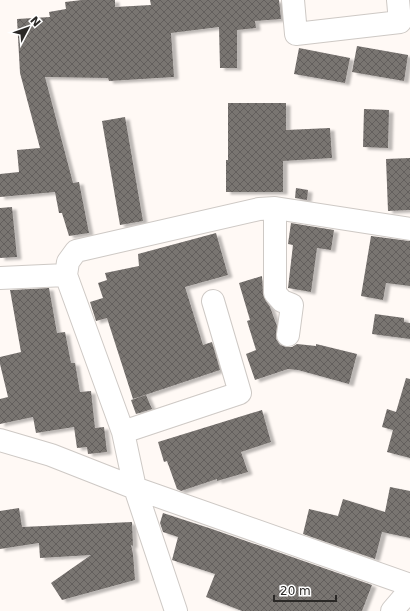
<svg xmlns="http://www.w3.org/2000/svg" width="410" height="611" viewBox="0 0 410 611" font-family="'DejaVu Sans',sans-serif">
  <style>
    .building { fill: url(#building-cross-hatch); filter: url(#shadow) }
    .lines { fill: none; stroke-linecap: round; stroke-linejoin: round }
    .street-casing { stroke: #cec9c5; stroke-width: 24 }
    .secondary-casing { stroke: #cec9c5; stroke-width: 24 }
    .street { stroke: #fff; stroke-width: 22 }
    .secondary { stroke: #fff; stroke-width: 22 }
  </style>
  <defs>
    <pattern id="building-cross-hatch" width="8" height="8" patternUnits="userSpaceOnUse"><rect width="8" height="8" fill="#797471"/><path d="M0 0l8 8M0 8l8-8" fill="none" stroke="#635f5d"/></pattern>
    <filter id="shadow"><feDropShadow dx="4.5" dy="2.5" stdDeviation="1" flood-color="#0004"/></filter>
  </defs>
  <rect width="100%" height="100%" fill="#fff9f5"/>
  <path class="building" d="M82 0H115V7L151 5 150 0H279L281 19 255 21 256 28 237 30V68H220L219 27 171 33 174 77 109 81 108 78 45 77 73 183 79 182 89 233 69 236 62 213H59L55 192 0 197V174L19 172 17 150 40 148 20 73 17 19 50 17 49 12 66 9 65 2Z
    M357 46 408 55 404 81 352 72Z
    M299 48 350 58 345 83 294 74Z
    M228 103H286V130L330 128 332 158 283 161V192H226V160H228Z
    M364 109 389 110 388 148 363 147Z
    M125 117 143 221 120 225 102 121Z
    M410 158V210L388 211 386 159Z
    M296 188 308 190 307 200 295 198Z
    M12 207 17 257 0 258V208Z
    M291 223 334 230 331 250 317 248 311 292 288 288 293 245 288 244Z
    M216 233 228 275 185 287 203 345 212 342 220 370 133 399 107 318 96 321 90 302 103 298 98 283 107 280 105 273 139 266 138 254Z
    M371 236 410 241V286L386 283 383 300 361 296Z
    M262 276 263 294 266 301 270 307 277 326 276 339 280 345 287 347H292L297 344 316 346V344L357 354 349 384 298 370 288 369 255 380 246 354 256 350 247 321 250 320 239 283Z
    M49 288 57 333 65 332 71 363H75L80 392 91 391 95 428 104 427 107 452 88 454 87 447 77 448 74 427 36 433 33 417 0 424V399L8 397 0 364V357L21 352 10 290Z
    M375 314 404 318V322L410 323V339L372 334Z
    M406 378 410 379V458L387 452 393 430 382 427 387 409 396 412Z
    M146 395 152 409 136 414 131 400Z
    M262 410 271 442 241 452 248 472 217 481V479L181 491 177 489 167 461 164 462 158 442Z
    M390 487 410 491V538L382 532 375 559 303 534 309 509 338 516 343 499 385 512Z
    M19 508 22 527 132 522 133 546 131 545 133 554 135 580 62 600 51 583 91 555 40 558 39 543 0 549V511Z
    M163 513 212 529 372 585 362 611H242L206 597 215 574 172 560 178 537 163 532 160 523Z"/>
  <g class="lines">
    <defs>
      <path id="street" d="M293 0 296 34 400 22 398 0
        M275 208V293L282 301 292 305 288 335
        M0 278 66 275
        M123 432 240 393 213 301
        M0 440 51 455 135 488 410 585
        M176 611 135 488 123 432 66 275 68 262 76 251 259 209 275 208 410 229"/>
      <path id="secondary" d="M392 611 410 590"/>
    </defs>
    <use href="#street" class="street-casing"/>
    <use href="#secondary" class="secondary-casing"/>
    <use href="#street" class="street"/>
    <use href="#secondary" class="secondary"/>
  </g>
  <g transform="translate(28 28) rotate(49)" stroke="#ffffff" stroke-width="3" paint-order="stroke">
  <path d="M0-3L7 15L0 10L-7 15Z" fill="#2a2826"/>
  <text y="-6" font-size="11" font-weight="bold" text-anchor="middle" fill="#2a2826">N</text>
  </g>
  <path d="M274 595v6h62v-6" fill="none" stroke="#2a2826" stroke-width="2"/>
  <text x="280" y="595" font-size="12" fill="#2a2826" stroke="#ffffff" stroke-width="3" paint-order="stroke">20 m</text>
</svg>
